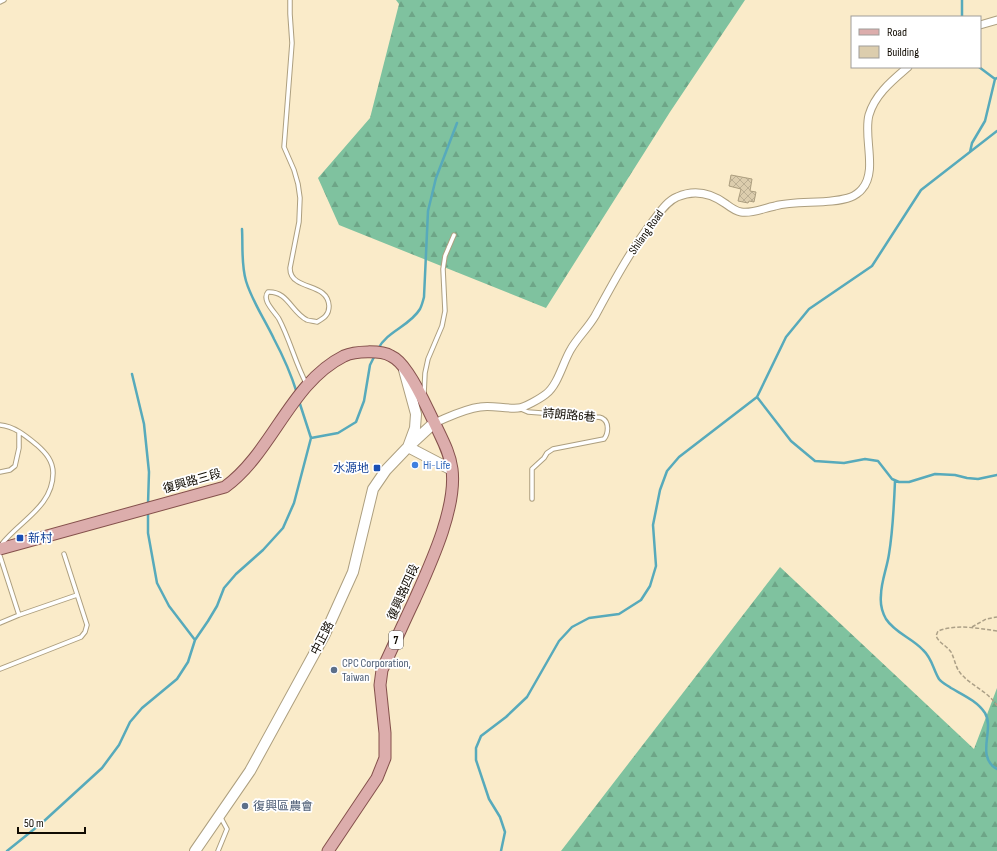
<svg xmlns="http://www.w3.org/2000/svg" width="997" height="851" viewBox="0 0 997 851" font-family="'Sofia Sans Condensed','Noto Sans TC',sans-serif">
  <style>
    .forest { fill: url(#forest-firs) }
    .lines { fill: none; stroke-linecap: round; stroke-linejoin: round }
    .stream { stroke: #57aabb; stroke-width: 2.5 }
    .building { fill: url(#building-cross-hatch); stroke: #ac9e7f }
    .lane-casing { stroke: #ad9f7f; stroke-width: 5.5 }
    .street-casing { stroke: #ad9f7f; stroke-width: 9 }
    .secondary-casing { stroke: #ad9f7f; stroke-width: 12 }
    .primary-casing { stroke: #85514c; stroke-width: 13 }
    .path { stroke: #aca087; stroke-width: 1.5; stroke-dasharray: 4 2; stroke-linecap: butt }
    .lane { stroke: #fff; stroke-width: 3.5 }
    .street { stroke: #fff; stroke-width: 7 }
    .secondary { stroke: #fff; stroke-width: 10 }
    .primary { stroke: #dcadac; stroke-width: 11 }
    .shop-dot { fill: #3f7fe0; stroke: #fff; stroke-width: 1.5 }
    .transit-dot { fill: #1a4fb4; stroke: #fff; stroke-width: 1.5 }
    .service-dot { fill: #5c6f8a; stroke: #fff; stroke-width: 1.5 }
    .labels { text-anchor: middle; stroke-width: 3.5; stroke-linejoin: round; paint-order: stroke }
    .shield { fill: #fff; stroke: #58544e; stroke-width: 1 }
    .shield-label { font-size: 11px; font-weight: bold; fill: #100b02 }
    .street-label { font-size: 12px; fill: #100b02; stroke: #fff }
    .shop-label { font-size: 12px; fill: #366cbe; stroke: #fff; text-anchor: start }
    .transit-label { font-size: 12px; fill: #164399; stroke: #fff; text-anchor: end }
    .service-label { font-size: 12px; fill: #4e5e75; stroke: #fff; text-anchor: start }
  </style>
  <defs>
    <pattern id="forest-firs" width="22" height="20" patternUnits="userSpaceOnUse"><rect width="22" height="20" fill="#7fc29f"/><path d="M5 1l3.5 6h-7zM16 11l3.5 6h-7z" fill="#6da587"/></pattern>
    <pattern id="building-cross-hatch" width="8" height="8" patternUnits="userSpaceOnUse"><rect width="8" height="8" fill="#dccdad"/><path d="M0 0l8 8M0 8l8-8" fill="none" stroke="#bcaf93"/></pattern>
  </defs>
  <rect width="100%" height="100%" fill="#faebc9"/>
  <path class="forest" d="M396 0H745L670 112 546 308 339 225 318 178 370 118 399 4Z
    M780 567 974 749 997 688V851H561Z"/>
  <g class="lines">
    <path class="stream" d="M962 0V17
      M979 67 995 79
      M970 152 972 143 985 121 995 79 997 78
      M242 229C243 246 241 264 246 281 252 301 265 320 274 339 283 356 291 374 297 393
      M378 349C387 331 410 326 420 309 422 305 423 301 424 297L428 211 436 178 457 123
      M132 374 144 424 149 472 148 504
      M757 397 791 441 815 461 844 463 865 459 878 461 892 479 899 482H909L935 474 955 475 967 478 978 479 997 475
      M299 401 311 438
      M895 481C894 506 893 530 889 554 887 568 881 582 881 595 880 604 882 612 886 619 895 633 912 638 923 650 932 658 933 669 939 679 942 683 947 685 951 688 963 695 977 701 985 713 995 729 975 757 997 769
      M148 511V533L157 583 169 606 195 640
      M7 851 43 822 102 768 119 745 130 722 142 708 177 679 188 662 195 640 208 621 217 606 224 588 236 574 263 550 283 528 294 503 311 438 338 433 356 422 364 401 370 365 375 355
      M501 851 505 832 500 817 489 799 476 760V748L481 736 506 717 527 697 559 641 572 627 589 618 619 614 641 600 650 586 656 566 653 525 660 490 667 471 679 457 757 397 786 337 809 309 872 266 921 190 997 131"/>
  </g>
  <path class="building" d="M731 175 752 179 750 191 756 192 754 202 749 201 748 203 738 201 741 189 729 186Z"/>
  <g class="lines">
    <defs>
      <path id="lane" d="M290 0V14L292 43 284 147 294 170 298 184 300 198 299 222 290 268C290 274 292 278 297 281 309 289 328 288 329 306 329 315 324 318 317 322 314 321 310 321 307 320 291 312 288 291 268 292 261 300 275 312 279 319 290 340 295 362 306 383
        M0 2 4 0
        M424 394 425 373 428 359 442 326 445 311 443 269 445 256 454 235
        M521 409 528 412 596 417C598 417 600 417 602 418 610 422 608 434 604 439L553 449 547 453 544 458 532 469V499
        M0 425C14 426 26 436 37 445 46 453 53 461 53 473 53 507 19 521 1 545
        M0 472 10 470 15 466 19 448V432
        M0 556 19 615 0 623
        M19 615 77 595
        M0 669 81 637 85 632 87 625 64 554
        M218 851 227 829 220 816"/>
      <path id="street" d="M980 25 997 20
        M434 423C449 417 464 409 480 407 492 405 505 409 518 408 524 408 541 398 546 394 558 385 563 362 571 349 578 337 588 328 595 316 613 283 630 251 653 221 660 212 667 201 677 197 695 189 711 193 726 204 730 207 735 211 741 212 752 214 764 208 775 206 797 200 830 205 851 197 854 196 860 192 862 189 878 171 863 137 869 115 875 94 893 80 908 67"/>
      <path id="secondary" d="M404 370 416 414 415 428 408 447 452 470
        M195 851 250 771 325 634 353 572 373 489 386 470 408 447 434 423"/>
      <path id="primary" d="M0 549 225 487C273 452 290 383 344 356 355 351 381 350 391 356 398 359 404 367 408 373 419 389 426 406 435 424 442 439 450 453 452 469 457 508 430 565 414 601 403 624 393 647 382 670L380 685 385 733V758L377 778 328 851"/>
    </defs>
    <use href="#lane" class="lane-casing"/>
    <use href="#street" class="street-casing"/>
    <use href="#secondary" class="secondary-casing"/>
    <use href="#primary" class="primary-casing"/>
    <path class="path" d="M972 627 986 619 997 617
      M997 631C977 628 957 624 938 631L936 636C940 644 946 645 951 652 955 659 955 668 962 675 972 686 990 693 997 706"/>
    <use href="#lane" class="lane"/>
    <use href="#street" class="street"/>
    <use href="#secondary" class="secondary"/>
    <use href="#primary" class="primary"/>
  </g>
  <circle class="shop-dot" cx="415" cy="465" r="4"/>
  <g class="transit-dot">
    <rect x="373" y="464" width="8" height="8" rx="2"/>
    <rect x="16" y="534" width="8" height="8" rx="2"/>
  </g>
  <g class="service-dot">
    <circle cx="334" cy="670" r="4"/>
    <circle cx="245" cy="806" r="4"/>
  </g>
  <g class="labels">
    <rect class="shield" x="389" y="631" width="14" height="18" rx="3"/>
    <g class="shield-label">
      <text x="396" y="644">7</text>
    </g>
    <g class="street-label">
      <text transform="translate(646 232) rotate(-55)" y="4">Shilang Road</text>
      <text transform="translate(569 415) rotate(5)" y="4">詩朗路6巷</text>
      <text transform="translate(192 481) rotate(-16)" y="4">復興路三段</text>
      <text transform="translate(403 592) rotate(-66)" y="4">復興路四段</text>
      <text transform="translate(322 638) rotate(-63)" y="4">中正路</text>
    </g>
    <g class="shop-label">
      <text x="423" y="469">Hi-Life</text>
    </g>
    <g class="transit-label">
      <text x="369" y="472">水源地</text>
      <text x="28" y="542" text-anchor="start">新村</text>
    </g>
    <g class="service-label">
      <text x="342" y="667">CPC Corporation,<tspan x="342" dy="14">Taiwan</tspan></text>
      <text x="253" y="810">復興區農會</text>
    </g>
  </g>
  <rect x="851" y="16" width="130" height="52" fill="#ffffff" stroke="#9f9d9a"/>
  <rect x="859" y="29" width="20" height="6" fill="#dcadac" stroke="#9f9d9a"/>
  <text x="887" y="36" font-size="12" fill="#100b02">Road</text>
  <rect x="859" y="46" width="20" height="12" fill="#dccdad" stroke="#9f9d9a"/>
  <text x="887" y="56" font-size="12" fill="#100b02">Building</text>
  <path d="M18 827v6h67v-6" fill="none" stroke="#100b02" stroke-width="2"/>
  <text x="24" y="827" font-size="12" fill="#100b02" stroke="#ffffff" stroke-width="3" paint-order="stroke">50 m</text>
</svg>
